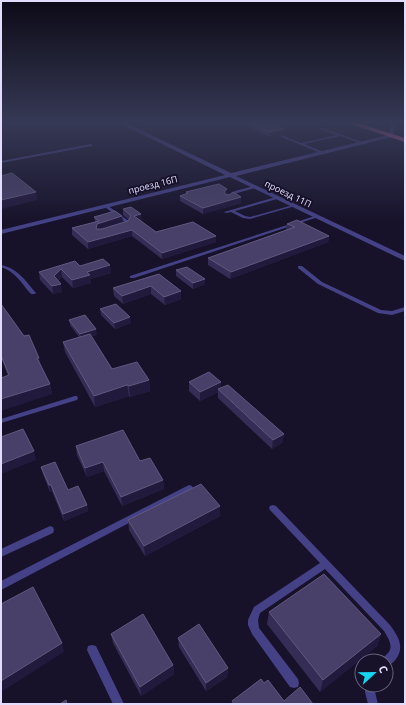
<svg xmlns="http://www.w3.org/2000/svg" width="406" height="705" viewBox="0 0 406 705" font-family="'Open Sans',sans-serif">
  <style>
    .lines { fill: none; stroke-linecap: round; stroke-linejoin: round }
    .lane { fill: #454186; fill-rule: evenodd }
    .street { fill: #454186; fill-rule: evenodd }
    .highway { fill: #f560a4; fill-rule: evenodd }
    .wall { fill: #362d56 }
    .shaded-wall { fill: #221a3d }
    .building { fill: #484068; stroke: #60597f }
    .labels { text-anchor: middle; stroke-width: 4; stroke-linejoin: round; paint-order: stroke }
    .far-street-label { font-size: 9px; fill: #e2ddfd; stroke: #17122a }
  </style>
  <rect width="100%" height="100%" fill="#17122a"/>
  <g class="lines">
    <path class="lane" d="M320 127 365 143 362 144 341 136 304 144 324 152V154H323L279 136 282 135 301 143 337 135 320 129Z
      M91 144H92V146L1 163V161Z
      M254 186H255V188L237 193 230 198 227 197 235 191Z
      M276 197 278 198 277 199 235 211 245 216 250 217 293 205 295 206 250 219 243 218 231 212 226 213 224 212Z
      M105 205H107L130 222V224L128 227H124V226L126 223 105 207Z
      M315 216 318 217 134 278H130V276Z
      M1 265C18 269 24 279 35 292L36 293 35 294H31C22 284 15 271 1 267Z
      M298 266H302L322 282 381 310 392 311 405 307V311L392 315 378 313 318 284 298 268Z
      M75 396H77L78 398 77 400 1 423V419Z
      M189 485 192 486 193 488 192 490 1 590V581Z
      M273 505 276 506 390 625C398 636 405 647 396 659 393 663 390 665 386 667V661H381C383 658 385 656 388 653 394 646 388 638 384 631L325 569 260 613 258 620 259 628 298 679 299 683 298 687 294 688 290 687 252 634 248 625V620L254 607 320 563 270 510 269 508 270 506Z
      M50 526 53 527 54 530 53 533 1 557V549Z
      M92 645 96 646 124 704H113L87 650 88 646Z
      M365 685H375V692L378 704H368L365 692Z"/>
    <path class="street" d="M119 123H126L231 173 388 135 392 123H397L392 137 236 176 405 256V261L230 177 1 234V230L225 175Z"/>
    <path class="highway" d="M348 123H358L405 138V142Z"/>
  </g>
  <path class="wall" d="M249 124 284 129V132L269 136 249 128Z
    M186 192 227 194 241 197V203L203 214 180 201V196L186 194Z
    M123 209 142 220 141 221 156 232 216 242 162 259 132 236 88 249 72 235V228L95 222 94 217 123 222 102 229 128 221 129 220 123 215Z
    M287 224 329 236 328 242 230 279 208 265V258L286 230Z
    M80 266 111 273 90 279 91 283 73 288 62 277 58 281 62 292 53 294 40 280 39 272Z
    M176 270 205 279V284L193 289 176 276Z
    M159 274 181 299 165 305 151 294 123 304 114 296 113 288Z
    M1 304 39 358 41 367 50 384 52 394 8 376 1 358Z
    M100 309 131 323 115 329 101 315Z
    M69 320 97 335 91 336 112 369 149 380 150 391 130 397 129 396 95 407 65 352 63 342 79 337 70 325Z
    M189 382H221V388L284 434 282 443 272 449 218 398V392L200 401 189 391Z
    M76 446 140 461 163 480 164 489 122 506 104 471 87 477 77 455Z
    M41 467 68 490 87 505 88 511 64 521 52 491 50 492 43 474Z
    M220 516 145 556 129 530 128 520Z
    M269 612 381 634 377 646 320 692 267 624Z
    M111 634 173 665 174 674 141 696 113 643Z
    M178 638 228 668 227 677 206 691 179 647Z"/>
  <path class="shaded-wall" d="M284 129V132L269 136V132Z
    M227 189V195L224 198V192Z
    M36 192 37 200 2 209 1 200Z
    M241 197V203L203 214V208Z
    M141 214 142 220 135 222 134 216Z
    M122 216 123 222 98 231 96 229 97 224Z
    M132 230V236L88 249V242Z
    M216 236V242L162 259V253Z
    M329 236 328 242 230 279 231 272Z
    M110 265 111 273 90 279 91 283 73 288 72 280 87 272Z
    M61 269 62 277 55 284 54 276Z
    M205 279V284L193 289V283Z
    M61 284 62 292 53 294 52 286Z
    M151 286V294L123 304 122 296Z
    M181 291V299L165 305 164 297Z
    M130 317 131 323 115 329 114 323Z
    M96 329 97 335 81 340 80 334Z
    M37 358H39L41 368Z
    M149 380 150 391 130 397 129 386Z
    M221 382V391L218 389V392L200 401V392Z
    M50 384 52 394 1 411V399Z
    M127 385 129 396 95 407 94 396Z
    M284 434 282 443 272 449 273 440Z
    M34 451 36 460 1 474V464Z
    M103 462 104 471 87 477 85 468Z
    M163 480 164 489 122 506 121 497Z
    M49 485H51L52 491 50 492Z
    M87 505 88 511 64 521 63 514Z
    M220 506V516L145 556 144 546Z
    M381 634 377 646 320 692 323 680Z
    M62 643 64 652 1 692V681Z
    M173 665 174 674 141 696 140 687Z
    M228 668 227 677 206 691V683Z"/>
  <path class="building" d="M253 123H270L284 129 269 132 249 124Z
    M12 173 36 192 1 200V176Z
    M219 184 227 189 224 192 225 194 229 195 233 192 241 197 203 208 180 196 188 193 186 192Z
    M131 207 141 214 134 216 156 232 193 222 216 236 162 253 132 230 88 242 72 228 99 221 94 217 115 211 122 216 97 224 96 229H102L128 221 131 216 123 209Z
    M297 220 329 236 231 272 208 258 295 227 287 224Z
    M103 259 110 265 87 272 90 275 72 280 61 269 54 276 61 284 52 286 39 272 75 261 80 266Z
    M187 267 205 279 193 283 176 270Z
    M159 274 181 291 164 297 151 286 122 296 113 288Z
    M1 304 24 336 29 335 39 358H37L50 384 1 399V378L9 375 1 355Z
    M116 304 130 317 114 323 100 309Z
    M85 315 96 329 80 334 69 320Z
    M90 334 112 369 137 362 149 380 129 386 127 385 94 396 63 342Z
    M209 372 221 382 200 392 189 382Z
    M228 385 284 434 273 440 218 389Z
    M23 429 34 451 1 464V437Z
    M123 430 140 461 150 458 163 480 121 497 103 462 85 468 76 446Z
    M55 462 68 490 78 486 87 505 63 514 51 485H49L41 467Z
    M201 484 220 506 144 546 128 520Z
    M324 574 381 634 323 680 269 612Z
    M33 587 62 643 1 681V604Z
    M143 614 173 665 140 687 111 634Z
    M199 624 228 668 206 683 178 638Z
    M261 679 264 683 268 680 284 701 300 687 313 704H234L232 701Z
    M66 700 67 704H60Z"/>
  <linearGradient id="sky" x2="0" y2="1"><stop stop-color="#0d0a17"/><stop offset="0.55" stop-color="#363955"/><stop offset="1" stop-color="#363955" stop-opacity="0"/></linearGradient>
  <rect width="406" height="222" fill="url(#sky)"/>
  <g class="labels">
    <g class="far-street-label">
      <text transform="translate(153 185) rotate(-14)" y="3">проезд 16П</text>
      <text transform="translate(288 194) rotate(26)" y="3">проезд 11П</text>
    </g>
  </g>
  <rect width="406" height="705" fill="none" stroke="#e2ddfd" stroke-width="4"/>
  <g transform="translate(374 673) rotate(68)"><circle r="19" fill="#17122a" stroke="#68637e"/>
  <path d="M0-3L7 15L0 10L-7 15Z" fill="#15d5f1"/>
  <text y="-6" font-size="11" font-weight="bold" text-anchor="middle" fill="#e2ddfd">С</text>
  </g>
</svg>
